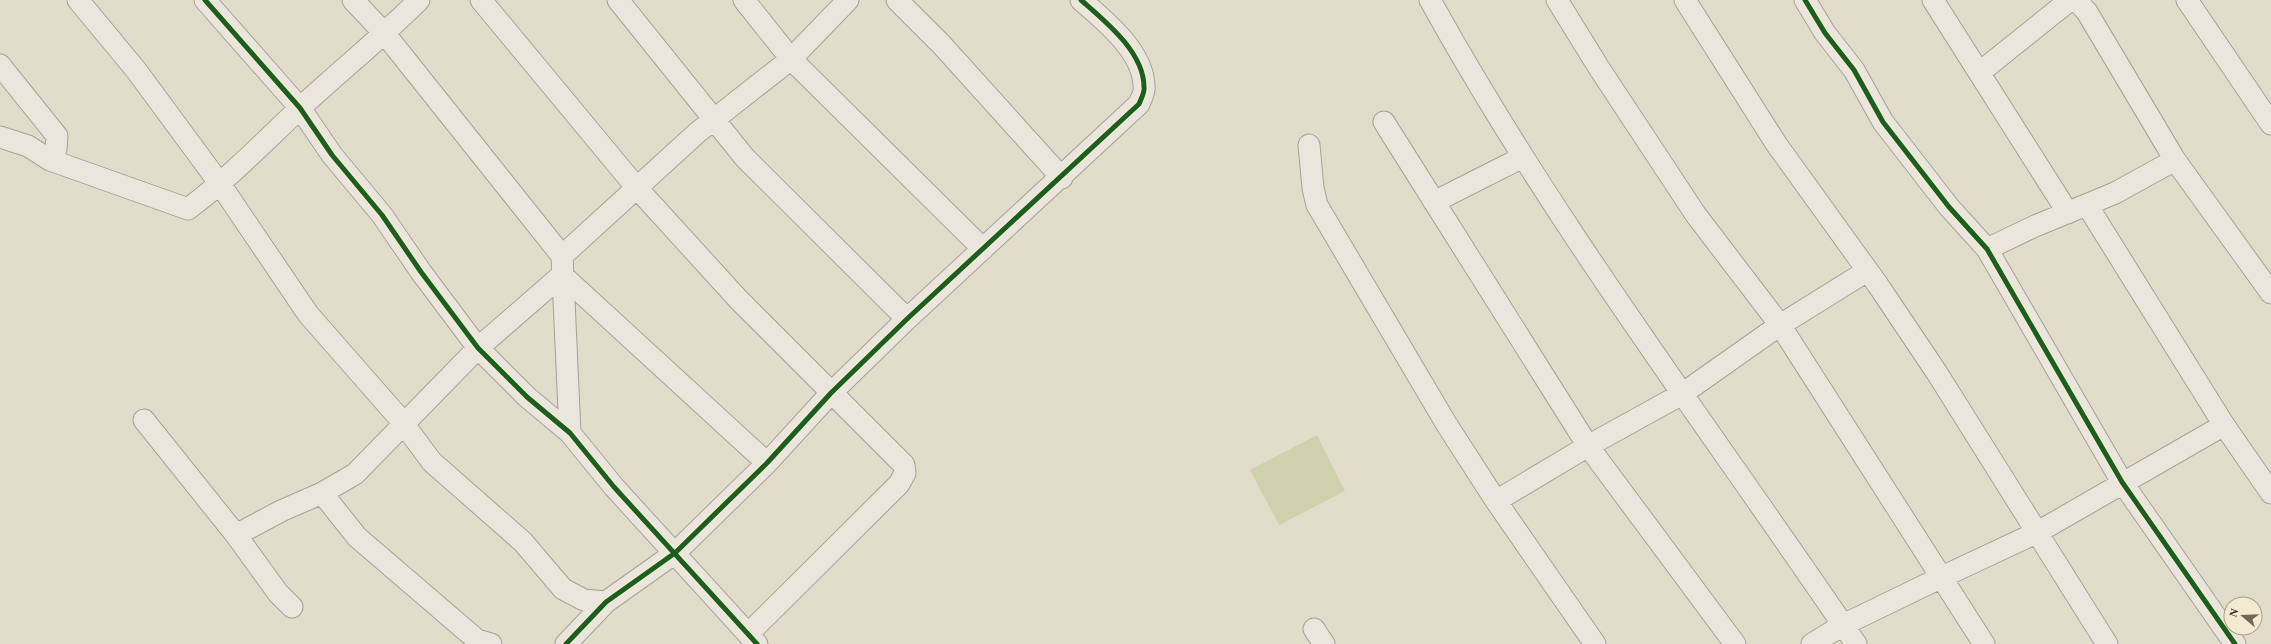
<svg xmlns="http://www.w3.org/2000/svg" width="2271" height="644" viewBox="0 0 2271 644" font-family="Georgia,serif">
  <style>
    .green { fill: #cfd1ae }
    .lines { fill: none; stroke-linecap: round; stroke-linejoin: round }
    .minor-casing { stroke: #a7a195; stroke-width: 23 }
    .minor { stroke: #eae6dd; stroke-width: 21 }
    .cycleway-casing { stroke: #f3ebd1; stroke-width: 8 }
    .cycleway { stroke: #1b5e20; stroke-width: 5 }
  </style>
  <rect width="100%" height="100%" fill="#e2dccb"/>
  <path class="green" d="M1317 435 1345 491 1279 525 1250 470Z"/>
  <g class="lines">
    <defs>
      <path id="minor" d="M78 0 136 70 220 184 308 314 400 419 432 462 523 542 563 589 584 600 606 602
        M205 0 300 108 332 155 382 215 421 272 478 348 527 397 570 433 614 487 757 644
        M353 0 385 34 562 256 570 433
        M481 0 636 187 738 299 904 465 905 473 899 484 748 634
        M618 0 745 158 907 319
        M744 0 791 59 983 249
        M897 0 941 44 1062 178
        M1430 0C1555 226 1712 431 1856 644
        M1557 0 1599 68 1696 215 1780 325 1984 644
        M1685 0 1777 145 1878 285 1937 373 2107 644
        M1805 0 1825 33 1854 70 1883 122 1949 207 1987 249 2122 482 2235 644
        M1933 0 2068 213
        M2076 0 2087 12 2175 160 2271 293
        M2187 0 2271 124
        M0 65 57 136 56 149 50 160
        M1979 73 2070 0
        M1384 122 1588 446 1735 644
        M0 137 28 146 50 160 188 209C228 179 263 143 299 109 339 72 381 38 419 0
        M1309 145 1313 188 1317 205 1447 425 1496 501 1595 644
        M1434 202 1523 157
        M2087 205 2224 425 2271 493
        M1987 249 2035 226 2115 193 2175 160
        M562 256 698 132 791 59 848 0
        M144 420 236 535 278 593 292 607
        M322 493 355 474 478 348 562 275 767 463
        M1496 501 1588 446 1682 394 1780 325 1867 271
        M236 535 281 511 322 493 357 537 477 640 491 644
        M1314 629 1324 644
        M566 644 606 602 675 553 767 463 831 393 907 319 1139 104C1141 99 1145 92 1144 87 1144 52 1105 21 1081 0
        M1812 644 1843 625 1942 577 2038 532 2224 425"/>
    </defs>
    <use href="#minor" class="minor-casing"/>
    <use href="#minor" class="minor"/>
    <defs>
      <path id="cycleway" d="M205 0 300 108 332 155 382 215 421 272 478 348 527 397 570 433 614 487 757 644
        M1805 0 1825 33 1854 70 1883 122 1949 207 1987 249 2122 482 2235 644
        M566 644 606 602 675 553 767 463 831 393 907 319 1139 104C1141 99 1145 92 1144 87 1144 52 1105 21 1081 0"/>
    </defs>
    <use href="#cycleway" class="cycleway-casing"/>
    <use href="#cycleway" class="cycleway"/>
  </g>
  <g transform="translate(2243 616) rotate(289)"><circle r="19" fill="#f3ebd1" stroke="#a79e89"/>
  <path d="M0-3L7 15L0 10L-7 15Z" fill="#71685b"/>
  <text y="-6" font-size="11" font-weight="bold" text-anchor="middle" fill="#342a1e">N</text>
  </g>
</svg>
